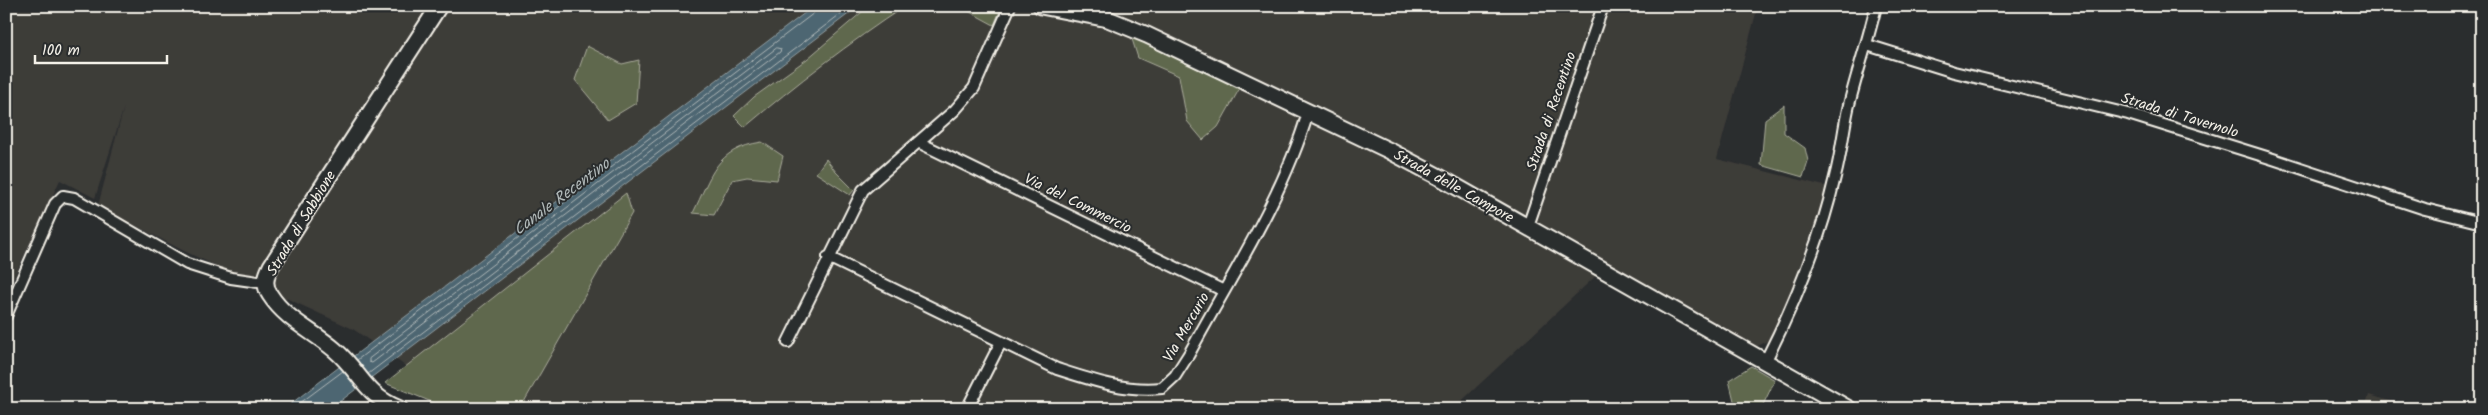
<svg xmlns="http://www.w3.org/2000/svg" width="2488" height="415" viewBox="0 0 2488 415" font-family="Kalam,sans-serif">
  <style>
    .built { fill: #3e3c39 }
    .green { fill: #5f684e; stroke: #aaac9b }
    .water { fill: #4d6672; stroke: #909ea1 }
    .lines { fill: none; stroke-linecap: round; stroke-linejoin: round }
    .shore { stroke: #b1b9b9; stroke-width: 1 }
    .street-casing { stroke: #f4f1e8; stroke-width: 14 }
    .secondary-casing { stroke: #f4f1e8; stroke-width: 19 }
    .street { stroke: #2a2d2e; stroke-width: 10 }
    .secondary { stroke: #2a2d2e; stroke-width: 15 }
    .labels { text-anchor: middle; stroke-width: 4; stroke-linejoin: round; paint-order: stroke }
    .street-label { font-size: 15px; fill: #f4f1e8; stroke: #2a2d2e }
    .water-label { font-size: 16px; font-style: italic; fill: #b1b9b9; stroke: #2a2d2e }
  </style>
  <rect width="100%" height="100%" fill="#2a2d2e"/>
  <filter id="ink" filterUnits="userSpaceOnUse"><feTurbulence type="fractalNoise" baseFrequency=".02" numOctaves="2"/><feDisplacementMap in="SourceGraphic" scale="10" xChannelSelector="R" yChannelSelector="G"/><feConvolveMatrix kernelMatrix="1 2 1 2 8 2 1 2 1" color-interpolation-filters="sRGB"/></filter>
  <g filter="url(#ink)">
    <path class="built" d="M6 6H1758L1717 159 1828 187 1775 337 1754 348 1601 271 1453 409H466L353 329 184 251 98 206 124 107 95 198 60 180 6 294Z
      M2369 395 2419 409H2364Z"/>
    <path class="green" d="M869 6H905C849 43 796 84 745 127L734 116 754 97 807 59Z
      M959 6H1002L994 25Z
      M1131 36 1241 86 1218 127 1203 140 1187 121 1179 76 1138 58Z
      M587 46 622 64 639 60 636 103 608 120 575 80Z
      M1784 105V133L1805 148 1808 161 1803 177 1761 165 1765 119Z
      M762 142 783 156 777 180 747 177 732 180 714 215 693 213C712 175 715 149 762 142Z
      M826 159 836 172 854 190 850 195 816 173Z
      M626 193 632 213 520 409H449L385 383Z
      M1751 366 1775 380 1761 409H1736L1729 380Z"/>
    <path class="water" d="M814 6H859L330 409H284Z"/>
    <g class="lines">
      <path class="shore" d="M777 48 781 49 780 52 372 363 369 362V359Z
        M357 360 814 13 816 6
        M368 374 851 6
        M292 409 343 371"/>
      <defs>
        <path id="street" d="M1867 45 1954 72 2128 114 2273 159 2425 209 2482 223
          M918 142 1224 291
          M1528 226 1603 6
          M828 257 1057 369C1091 380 1126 392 1162 388L1175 376 1189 354C1231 276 1282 199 1308 113
          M6 316 55 204 63 196 74 198 187 264 231 278 265 283
          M788 342 863 190 955 110 974 88 1010 6
          M1765 362C1795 303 1820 242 1835 177 1841 155 1843 132 1848 109 1856 75 1868 41 1876 6
          M967 409 1001 342"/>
        <path id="secondary" d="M1041 6 1108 19 1147 35 1390 151 1441 178 1849 409
          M400 409C364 395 361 372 335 350 313 331 286 320 270 295 263 285 266 276 271 266L439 6"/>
      </defs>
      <use href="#street" class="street-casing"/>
      <use href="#secondary" class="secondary-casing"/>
      <use href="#street" class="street"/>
      <use href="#secondary" class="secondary"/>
    </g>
  </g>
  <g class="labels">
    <g class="street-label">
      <text transform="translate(1551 111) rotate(-71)" y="5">Strada di Recentino</text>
      <text transform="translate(2180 115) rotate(17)" y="5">Strada di Tavernolo</text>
      <text transform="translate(1454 186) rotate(29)" y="5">Strada delle Campore</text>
      <text transform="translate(1078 203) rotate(26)" y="5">Via del Commercio</text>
      <text transform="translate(301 223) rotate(-59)" y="5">Strada di Sabbione</text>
      <text transform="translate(1186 327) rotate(-60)" y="5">Via Mercurio</text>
    </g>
    <g class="water-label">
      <text transform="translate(561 196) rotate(-37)" y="6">Canale Recentino</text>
    </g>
  </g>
  <rect width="2488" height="415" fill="none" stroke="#2a2d2e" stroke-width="25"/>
  <rect x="12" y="12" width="2463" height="390" fill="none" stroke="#f4f1e8" stroke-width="2" filter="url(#ink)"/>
  <path d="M35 55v8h132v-8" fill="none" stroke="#f4f1e8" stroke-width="2.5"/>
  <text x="42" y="55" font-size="15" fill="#f4f1e8" stroke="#2a2d2e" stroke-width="4" paint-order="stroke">100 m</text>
</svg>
